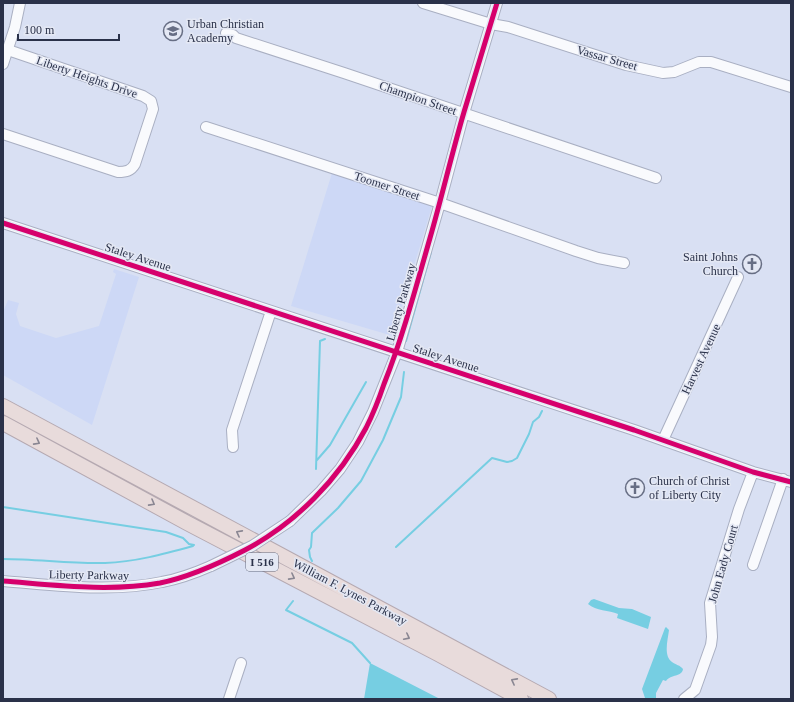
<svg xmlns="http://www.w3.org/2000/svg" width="794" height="702" viewBox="0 0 794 702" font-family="'Times New Roman',serif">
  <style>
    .built { fill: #cdd8f6 }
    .water { fill: #76cee2 }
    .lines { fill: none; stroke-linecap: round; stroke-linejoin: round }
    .stream { stroke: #76cee2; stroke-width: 2 }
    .minor-casing { stroke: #a9afc2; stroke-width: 12 }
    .highway-casing { stroke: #b5a9b1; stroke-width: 16 }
    .minor { stroke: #f9fafd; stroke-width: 10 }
    .highway { stroke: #e8dbdb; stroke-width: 14 }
    .minor-bridge-casing { stroke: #a9afc2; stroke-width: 12; stroke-linecap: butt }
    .minor-bridge { stroke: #f9fafd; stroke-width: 10 }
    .cycleway-casing { stroke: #e4e8f4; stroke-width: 8 }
    .cycleway { stroke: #d6006c; stroke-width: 5 }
    .oneway { stroke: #898692 }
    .labels { text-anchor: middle; stroke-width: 3; stroke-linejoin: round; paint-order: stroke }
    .shield { fill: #e4e8f4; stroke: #62687c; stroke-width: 1 }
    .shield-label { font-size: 11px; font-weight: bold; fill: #2a3149 }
    .poi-label { font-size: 12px; fill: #2a3149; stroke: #e4e8f4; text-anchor: start }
    .street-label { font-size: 12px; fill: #2a3149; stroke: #e4e8f4 }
  </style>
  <rect width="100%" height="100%" fill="#d9e0f3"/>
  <path class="built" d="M332 173 432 206 393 336 291 306Z
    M114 269 139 277 92 425 3 375V312L8 300 19 303 16 314 20 326 56 338 99 326 116 274 113 272Z"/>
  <path class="water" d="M594 599 619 608 632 609 651 617 648 629 617 618 618 614C609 610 596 611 588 604L591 600Z
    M666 627 669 630C668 639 663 656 672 662 676 665 680 665 683 669 682 677 671 674 666 681L663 680 656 693V698L654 699 645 698 642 689 665 628Z
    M370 663 440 699H364Z"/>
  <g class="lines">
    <path class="stream" d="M406 341 431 252
      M317 460 330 445 366 382
      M316 469 320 341 325 339
      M3 507 166 532 183 538 189 544 194 545
      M396 547 492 458 507 462 512 461 517 458 529 434 533 422 539 417 542 411
      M3 559C37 559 71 564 105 563 135 562 164 554 193 546
      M312 561 310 557 309 550 311 547 312 533 338 508 361 481 383 440 401 397 404 372
      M293 601 286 610 352 643 370 663"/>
    <defs>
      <path id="minor" d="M423 3 491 24 508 27 626 65 663 73 674 72 699 62H711L791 87
        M226 33 233 35 236 38 344 73 656 178
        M3 64 15 27 20 3
        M206 127 440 203 576 251 598 258 624 263
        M3 134 118 172C126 172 131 171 135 164L153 109 151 101 143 96 8 50
        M3 223 634 430 753 472 791 482
        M663 440 738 277
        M233 447 232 430 271 311
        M290 521 321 491 340 469 358 442 373 412 397 352 440 203 464 113 497 3
        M753 565 783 479
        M3 581C55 585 110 593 162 582 179 579 195 573 211 566
        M229 699 241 663
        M684 699 695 690 711 645 712 637 710 603 739 509 753 472"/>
      <path id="highway" d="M3 406 549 699
        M3 423 189 524 438 654 521 699"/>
    </defs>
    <use href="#minor" class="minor-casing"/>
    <use href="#highway" class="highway-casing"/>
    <use href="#minor" class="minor"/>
    <use href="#highway" class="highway"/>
    <defs>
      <path id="minor-bridge" d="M211 566 252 546 290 521"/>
    </defs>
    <use href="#minor-bridge" class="minor-bridge-casing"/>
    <use href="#minor-bridge" class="minor-bridge"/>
    <defs>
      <path id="cycleway" d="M3 223 634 430 753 472 791 482
        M3 581C55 585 108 592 160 583 190 577 218 564 245 550 296 523 339 479 366 428 373 414 379 399 384 384 403 336 416 287 430 238 442 196 452 153 464 112 475 75 486 39 497 3"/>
    </defs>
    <use href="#cycleway" class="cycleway-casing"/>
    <use href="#cycleway" class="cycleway"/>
  </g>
  <defs><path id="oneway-chevron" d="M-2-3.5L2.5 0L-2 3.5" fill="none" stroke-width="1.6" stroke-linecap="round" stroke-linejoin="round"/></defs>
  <g class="oneway">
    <use href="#oneway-chevron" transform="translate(37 442) rotate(28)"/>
    <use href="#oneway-chevron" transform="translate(152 503) rotate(29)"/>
    <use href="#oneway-chevron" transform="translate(239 533) rotate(-152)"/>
    <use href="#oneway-chevron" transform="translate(292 577) rotate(28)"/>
    <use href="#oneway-chevron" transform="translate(407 637) rotate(27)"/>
    <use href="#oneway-chevron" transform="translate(514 681) rotate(-152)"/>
  </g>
  <defs>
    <symbol id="school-ring" viewBox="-11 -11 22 22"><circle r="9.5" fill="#e4e8f4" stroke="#676e84" stroke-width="1.5"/><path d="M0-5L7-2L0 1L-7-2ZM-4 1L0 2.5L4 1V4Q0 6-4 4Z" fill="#676e84"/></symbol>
    <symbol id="church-ring" viewBox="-11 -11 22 22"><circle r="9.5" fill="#e4e8f4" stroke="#676e84" stroke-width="1.5"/><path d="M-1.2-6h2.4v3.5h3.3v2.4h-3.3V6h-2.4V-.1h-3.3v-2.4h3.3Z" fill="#676e84"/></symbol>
  </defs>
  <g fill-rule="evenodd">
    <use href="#school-ring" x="162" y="20" width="22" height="22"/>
    <use href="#church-ring" x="741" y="253" width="22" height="22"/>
    <use href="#church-ring" x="624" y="477" width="22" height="22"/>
  </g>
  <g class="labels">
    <rect class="shield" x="246" y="553" width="32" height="18" rx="3"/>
    <g class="shield-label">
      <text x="262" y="566">I 516</text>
    </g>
    <g class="poi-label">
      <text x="187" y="28">Urban Christian<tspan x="187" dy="14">Academy</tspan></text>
      <text x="738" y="261" text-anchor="end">Saint Johns<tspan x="738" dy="14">Church</tspan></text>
      <text x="649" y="485">Church of Christ<tspan x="649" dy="14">of Liberty City</tspan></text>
    </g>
    <g class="street-label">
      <text transform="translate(607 58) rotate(16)" y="4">Vassar Street</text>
      <text transform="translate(87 77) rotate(19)" y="4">Liberty Heights Drive</text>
      <text transform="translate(418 98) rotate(19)" y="4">Champion Street</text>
      <text transform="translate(387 186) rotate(18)" y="4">Toomer Street</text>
      <text transform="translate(138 257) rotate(18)" y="4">Staley Avenue</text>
      <text transform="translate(401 302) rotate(-74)" y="4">Liberty Parkway</text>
      <text transform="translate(446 358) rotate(18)" y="4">Staley Avenue</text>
      <text transform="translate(701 359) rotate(-65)" y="4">Harvest Avenue</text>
      <text transform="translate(723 564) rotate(-74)" y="4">John Eady Court</text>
      <text transform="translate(89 575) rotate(1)" y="4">Liberty Parkway</text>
      <text transform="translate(350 592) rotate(28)" y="4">William F. Lynes Parkway</text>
    </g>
  </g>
  <rect width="794" height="702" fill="none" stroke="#2a3149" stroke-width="8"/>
  <path d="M18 34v6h101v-6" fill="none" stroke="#2a3149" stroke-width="2"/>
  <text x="24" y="34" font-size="12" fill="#2a3149" stroke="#e4e8f4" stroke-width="3" paint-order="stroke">100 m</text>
</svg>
